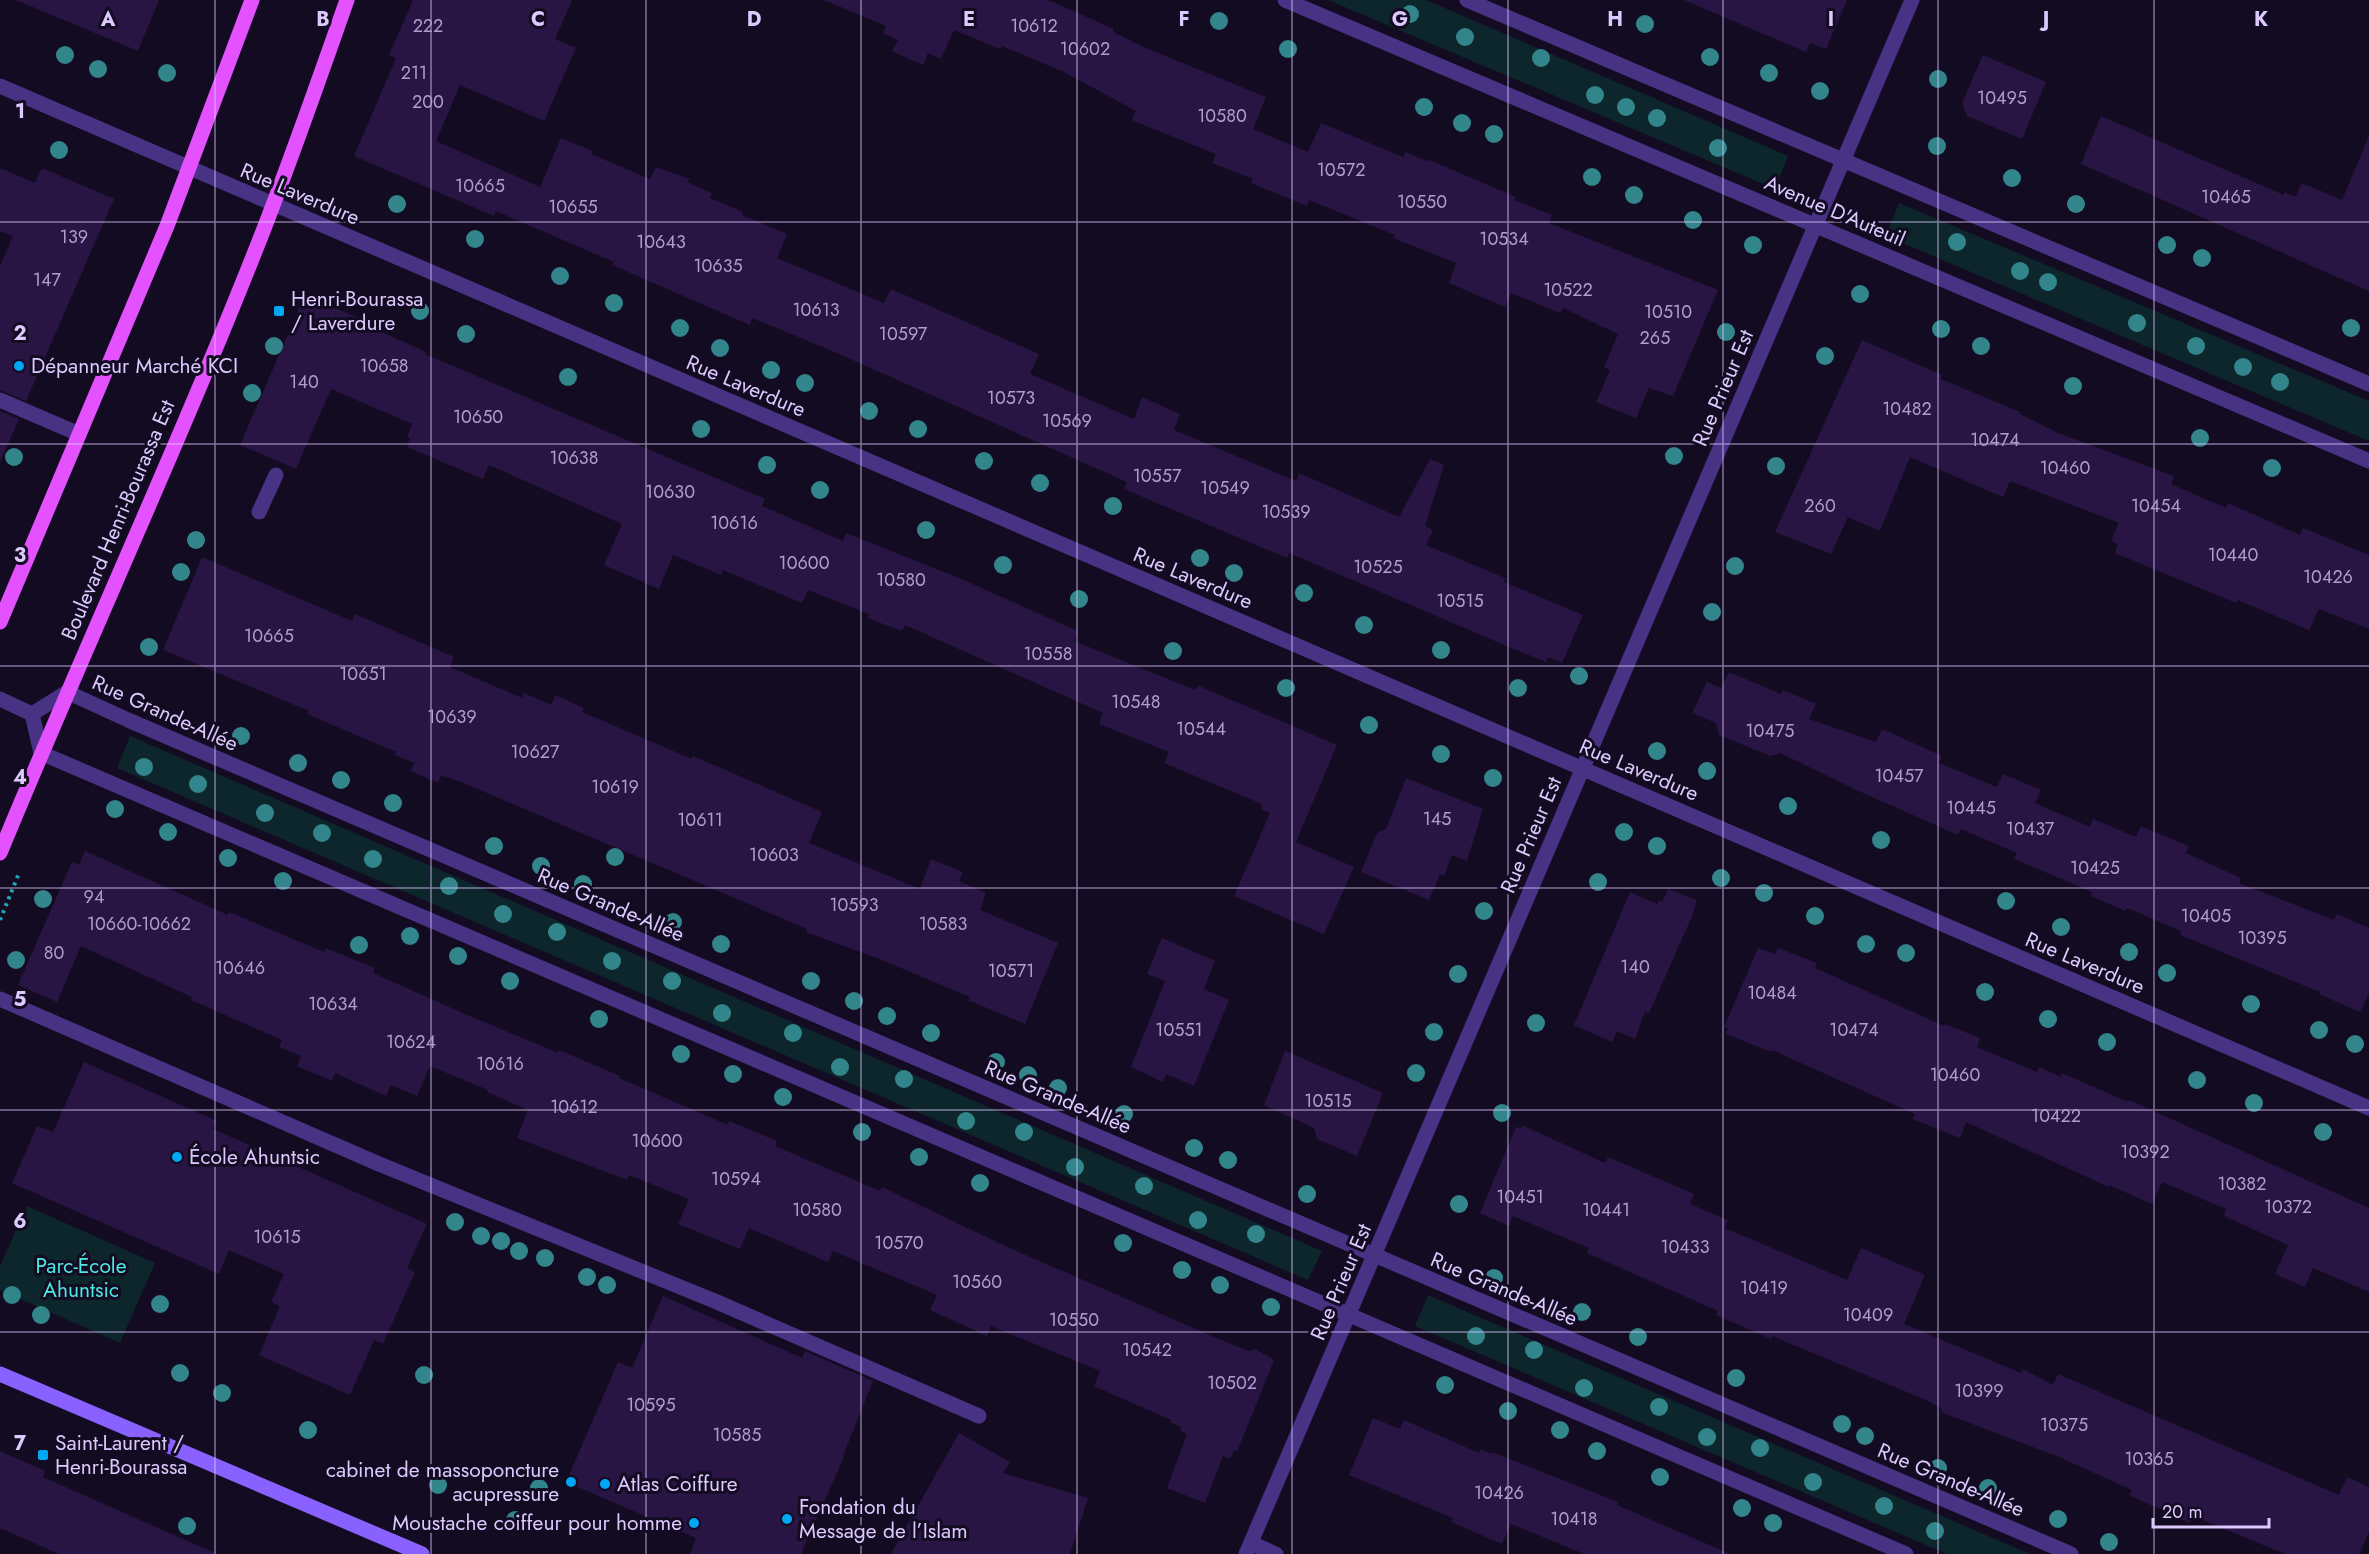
<svg xmlns="http://www.w3.org/2000/svg" width="2369" height="1554" viewBox="0 0 2369 1554" font-family="Jost,sans-serif">
  <style>
    .green { fill: #0d262b }
    .building { fill: #291543 }
    .lines { fill: none; stroke-linecap: round; stroke-linejoin: round }
    .path { stroke: #23a2ba; stroke-width: 4; stroke-dasharray: 3 4.5; stroke-linecap: butt }
    .lane { stroke: #473284; stroke-width: 15 }
    .street { stroke: #473284; stroke-width: 15 }
    .secondary { stroke: #8861ff; stroke-width: 15 }
    .primary { stroke: #e451ff; stroke-width: 15 }
    .tree { fill: #33858c }
    .grid { fill: none; stroke: #dccaff; stroke-width: 1.5; stroke-opacity: 0.55 }
    .poi-dot { fill: #00a7f5; stroke: #130b21; stroke-width: 2 }
    .labels { text-anchor: middle; stroke-width: 6; stroke-linejoin: round; paint-order: stroke }
    .number-label { font-size: 18px; fill: #af9dd0 }
    .street-label { font-size: 21px; fill: #dccaff; stroke: #130b21 }
    .poi-label { font-size: 21px; fill: #dccaff; stroke: #130b21; text-anchor: start }
    .park-label { font-size: 21px; fill: #4de9e4; stroke: #130b21 }
    .grid-label { font-size: 20px; text-anchor: middle; font-weight: bold; fill: #dccaff; stroke: #130b21; stroke-width: 6; stroke-linejoin: round; paint-order: stroke }
  </style>
  <rect width="100%" height="100%" fill="#130b21"/>
  <path class="green" d="M1328 0H1426L1788 156 1775 189Z
    M1899 203 2369 401V441L1900 242 1886 235Z
    M130 736 1322 1251 1308 1280 117 768Z
    M27 1206 155 1263 120 1343 0 1290V1266Z
    M1428 1295 2030 1554H1947L1415 1326Z"/>
  <path class="building" d="M16 0H159L138 51Z
    M413 0H572L555 39 576 48 544 121 460 85 436 141 540 187 561 138 593 151 591 154 650 179 656 167 689 179 687 182 712 193 710 198 743 212 742 215 787 234 777 258 884 303 891 289 1039 354 1030 374 1134 419 1142 397 1180 414 1174 430 1296 481 1299 473 1399 517 1430 459 1444 465 1425 526 1433 530 1426 545 1505 578 1504 582 1583 615 1562 663 1548 657 1546 662 1509 647 1289 553 1287 558 1124 489 1127 482 830 350 752 318 750 325 612 265 614 262 496 211 494 216 354 156 396 58 389 55Z
    M824 0H1048L1114 29 1113 32 1141 46 1266 97 1253 129 1308 152 1321 123 1403 157 1406 152 1426 161 1427 159 1516 197 1514 200 1552 215 1549 223 1718 290 1673 396 1649 388 1636 418 1596 402 1610 370 1604 367 1618 334 1563 308 1560 313 1511 293 1505 307 1449 283 1456 263 1393 238 1395 235 1309 200 1307 206 1251 183 1253 179 1212 163 1216 154 1134 121 1132 120 1136 111 1064 72 1002 46 1000 49 954 30 941 59 928 53 923 65 892 51 898 40 883 33 886 26Z
    M1684 0H1847L1826 49 1810 43 1806 52Z
    M1983 55 2046 82 2022 139 1967 116 1962 103Z
    M2101 116 2284 195 2285 192 2295 197 2302 183 2342 200 2369 136V291L2081 164Z
    M0 168 35 183 42 168 114 199 26 401 0 390V266L13 236 0 231Z
    M305 295 361 319 360 322 426 352 425 354 765 499 762 506 843 541 846 533 959 578 1078 631 1074 641 1195 690 1199 686 1337 745 1296 842 1354 867 1324 934 1234 896 1270 813 1261 809 1262 804 1164 763 1169 752 1099 724 1103 713 905 625 902 631 867 618 869 614 808 590 802 603 723 570 721 575 673 555 659 589 604 565 622 524 489 465 483 479 407 447 410 438 407 437 412 424 331 389 296 469 240 445Z
    M1862 340 1942 375 1941 379 2020 412V414L2058 433 2174 476 2171 484 2226 508 2228 503 2300 535 2303 528 2369 555V629L2319 609 2309 630 2238 600 2236 603 2115 553 2118 544 2111 541 2119 523 2010 481 2003 497 1910 457 1880 531 1848 517 1831 554 1775 532Z
    M0 411 19 419 0 462Z
    M202 557 352 621 355 614 454 657 450 667 522 698 524 693 551 705 555 695 584 708 582 712 692 759 693 756 822 812 809 843 920 889 931 859 963 872 959 881 986 893 980 910 1058 943 1025 1024 968 1000 970 997 882 960 806 932 807 929 723 893 461 782 441 775 438 783 411 771 414 763 395 755 396 752 307 714 309 711 163 650Z
    M1729 672 1781 694 1783 690 1816 704 1809 719 1876 742 1882 729 1942 756 1939 763 1997 787 2003 774 2041 790 2035 803 2090 827 2093 819 2136 837 2141 826 2189 846 2186 853 2241 878 2239 883 2334 920 2337 914 2369 928V993L2360 1012 2319 994 2320 992 2180 935 2181 931 2127 908 2125 911 2091 896 2092 892 2014 859 2017 853 1961 829 1958 835 1861 792 1780 753 1770 756 1719 735 1716 723 1692 713 1707 682 1721 688Z
    M1406 778 1483 809 1467 861 1452 855 1444 876 1440 874 1429 900 1361 872 1377 833 1386 829Z
    M85 851 228 915 229 912 324 952 326 948 375 968 373 973 465 1014 558 1053 559 1050 620 1076 619 1078 728 1125 729 1121 777 1141 775 1146 880 1191 882 1187 1003 1245 1207 1334 1248 1351 1255 1349 1274 1360 1237 1452 1234 1450 1230 1459 1223 1456 1205 1503 1167 1488 1187 1434 1180 1430 1181 1427 1170 1422 1171 1420 1094 1386 1100 1371 991 1326 987 1336 930 1310 937 1295 833 1251 828 1262 749 1228 740 1249 678 1224 689 1199 629 1175 627 1180 517 1138 528 1110 487 1092 488 1090 430 1066 417 1096 391 1085 386 1096 335 1073 332 1081 297 1066 301 1056 279 1047 282 1040 191 1000 192 997 81 946 57 1002 18 985 72 862 79 865Z
    M1668 889 1697 900 1693 914 1649 1013 1645 1012 1635 1039 1617 1031 1612 1042 1574 1025 1630 892 1657 904 1659 900 1662 902Z
    M1162 938 1215 961 1204 989 1229 1000 1194 1086 1166 1074 1163 1082 1131 1067 1165 981 1147 974Z
    M1758 948 1775 954 1778 948 1817 963 1815 968 1944 1026 1945 1024 1980 1038 1977 1047 2037 1072 2039 1067 2061 1077 2062 1073 2128 1102 2129 1100 2369 1208V1292L2313 1268 2305 1287 2275 1274 2288 1245 2224 1216 2226 1209 2162 1182 2152 1204 2109 1185V1187L1966 1122 1960 1138 1913 1119 1915 1114 1772 1050 1771 1052 1726 1034 1728 1028 1724 1027Z
    M1285 1051 1383 1093 1357 1156 1317 1139 1314 1128 1264 1105Z
    M84 1062 217 1121 213 1129 427 1224 407 1268 415 1272 383 1344 374 1340 350 1395 259 1355 280 1306 271 1302 284 1274 229 1250 219 1274 12 1183 37 1126 53 1132Z
    M1522 1125 1605 1163 1608 1157 1694 1194 1690 1204 1728 1220 1725 1228 1847 1280 1861 1248 1925 1275 1904 1324 2021 1373 2023 1369 2053 1385 2058 1374 2339 1495 2347 1477 2369 1487V1532L2359 1554H2285L2193 1516 2190 1523 2129 1495 2132 1490 2059 1457 1941 1412 1942 1409 1926 1400 1772 1336 1771 1339 1716 1315 1718 1311 1587 1253 1589 1248 1513 1216 1509 1226 1480 1213 1516 1127 1521 1128Z
    M663 1296 802 1358 805 1351 873 1381 843 1456 844 1457 801 1554H690L696 1538 566 1482 618 1362 632 1368Z
    M1373 1418 1400 1429 1404 1420 1479 1453 1481 1449 1491 1454 1492 1452 1618 1502 1617 1505 1730 1554H1584L1511 1524 1502 1544 1451 1522 1453 1518 1349 1475Z
    M959 1433 1010 1462 1003 1473 1088 1498 1070 1554H891Z
    M0 1451 45 1471 43 1477 217 1554H59L0 1528Z"/>
  <g class="lines">
    <path class="path" d="M0 920 19 873"/>
    <path class="lane" d="M0 400 79 434
      M259 512 276 475
      M0 699 32 714
      M32 714 67 692
      M32 714 41 753
      M0 999 379 1164 717 1302 979 1416
      M1251 1543 1276 1554"/>
    <path class="street" d="M1285 0 2369 461
      M1467 0 2369 384
      M0 86 2369 1108
      M67 692 128 720 2071 1554
      M41 753 1906 1554
      M1246 1554 1912 0"/>
    <path class="secondary" d="M0 1374 422 1554"/>
    <path class="primary" d="M0 622 167 226 252 0
      M0 853C84 649 177 449 258 244 290 163 318 82 347 0"/>
  </g>
  <g class="tree">
    <circle cx="1410" cy="14" r="9"/>
    <circle cx="1219" cy="21" r="9"/>
    <circle cx="1645" cy="24" r="9"/>
    <circle cx="1465" cy="37" r="9"/>
    <circle cx="1288" cy="49" r="9"/>
    <circle cx="65" cy="55" r="9"/>
    <circle cx="1710" cy="57" r="9"/>
    <circle cx="1541" cy="58" r="9"/>
    <circle cx="98" cy="69" r="9"/>
    <circle cx="167" cy="73" r="9"/>
    <circle cx="1769" cy="73" r="9"/>
    <circle cx="1938" cy="79" r="9"/>
    <circle cx="1820" cy="91" r="9"/>
    <circle cx="1595" cy="95" r="9"/>
    <circle cx="1424" cy="107" r="9"/>
    <circle cx="1626" cy="107" r="9"/>
    <circle cx="1657" cy="118" r="9"/>
    <circle cx="1462" cy="123" r="9"/>
    <circle cx="1494" cy="134" r="9"/>
    <circle cx="1937" cy="146" r="9"/>
    <circle cx="1718" cy="148" r="9"/>
    <circle cx="59" cy="150" r="9"/>
    <circle cx="1592" cy="177" r="9"/>
    <circle cx="2012" cy="178" r="9"/>
    <circle cx="1634" cy="195" r="9"/>
    <circle cx="397" cy="204" r="9"/>
    <circle cx="2076" cy="204" r="9"/>
    <circle cx="1693" cy="220" r="9"/>
    <circle cx="475" cy="239" r="9"/>
    <circle cx="1957" cy="242" r="9"/>
    <circle cx="1753" cy="245" r="9"/>
    <circle cx="2167" cy="245" r="9"/>
    <circle cx="2202" cy="258" r="9"/>
    <circle cx="2020" cy="271" r="9"/>
    <circle cx="560" cy="276" r="9"/>
    <circle cx="2048" cy="282" r="9"/>
    <circle cx="1860" cy="294" r="9"/>
    <circle cx="614" cy="303" r="9"/>
    <circle cx="420" cy="311" r="9"/>
    <circle cx="2137" cy="323" r="9"/>
    <circle cx="680" cy="328" r="9"/>
    <circle cx="2351" cy="328" r="9"/>
    <circle cx="1941" cy="329" r="9"/>
    <circle cx="1726" cy="332" r="9"/>
    <circle cx="466" cy="334" r="9"/>
    <circle cx="274" cy="346" r="9"/>
    <circle cx="1981" cy="346" r="9"/>
    <circle cx="2196" cy="346" r="9"/>
    <circle cx="720" cy="348" r="9"/>
    <circle cx="1825" cy="356" r="9"/>
    <circle cx="2243" cy="367" r="9"/>
    <circle cx="771" cy="370" r="9"/>
    <circle cx="568" cy="377" r="9"/>
    <circle cx="2280" cy="382" r="9"/>
    <circle cx="805" cy="383" r="9"/>
    <circle cx="2073" cy="386" r="9"/>
    <circle cx="252" cy="393" r="9"/>
    <circle cx="869" cy="411" r="9"/>
    <circle cx="701" cy="429" r="9"/>
    <circle cx="918" cy="429" r="9"/>
    <circle cx="2200" cy="438" r="9"/>
    <circle cx="1674" cy="456" r="9"/>
    <circle cx="14" cy="457" r="9"/>
    <circle cx="984" cy="461" r="9"/>
    <circle cx="767" cy="465" r="9"/>
    <circle cx="1776" cy="466" r="9"/>
    <circle cx="2272" cy="468" r="9"/>
    <circle cx="1040" cy="483" r="9"/>
    <circle cx="820" cy="490" r="9"/>
    <circle cx="1113" cy="506" r="9"/>
    <circle cx="926" cy="530" r="9"/>
    <circle cx="196" cy="540" r="9"/>
    <circle cx="1200" cy="558" r="9"/>
    <circle cx="1003" cy="565" r="9"/>
    <circle cx="1735" cy="566" r="9"/>
    <circle cx="181" cy="572" r="9"/>
    <circle cx="1234" cy="573" r="9"/>
    <circle cx="1304" cy="593" r="9"/>
    <circle cx="1079" cy="599" r="9"/>
    <circle cx="1712" cy="612" r="9"/>
    <circle cx="1364" cy="625" r="9"/>
    <circle cx="149" cy="647" r="9"/>
    <circle cx="1441" cy="650" r="9"/>
    <circle cx="1173" cy="651" r="9"/>
    <circle cx="1579" cy="676" r="9"/>
    <circle cx="1286" cy="688" r="9"/>
    <circle cx="1518" cy="688" r="9"/>
    <circle cx="1369" cy="725" r="9"/>
    <circle cx="241" cy="736" r="9"/>
    <circle cx="1657" cy="751" r="9"/>
    <circle cx="1441" cy="754" r="9"/>
    <circle cx="298" cy="763" r="9"/>
    <circle cx="144" cy="767" r="9"/>
    <circle cx="1707" cy="771" r="9"/>
    <circle cx="1493" cy="778" r="9"/>
    <circle cx="341" cy="780" r="9"/>
    <circle cx="198" cy="784" r="9"/>
    <circle cx="393" cy="803" r="9"/>
    <circle cx="1788" cy="806" r="9"/>
    <circle cx="115" cy="809" r="9"/>
    <circle cx="265" cy="813" r="9"/>
    <circle cx="168" cy="832" r="9"/>
    <circle cx="1624" cy="832" r="9"/>
    <circle cx="322" cy="833" r="9"/>
    <circle cx="1881" cy="840" r="9"/>
    <circle cx="494" cy="846" r="9"/>
    <circle cx="1657" cy="846" r="9"/>
    <circle cx="615" cy="857" r="9"/>
    <circle cx="228" cy="858" r="9"/>
    <circle cx="373" cy="859" r="9"/>
    <circle cx="541" cy="866" r="9"/>
    <circle cx="1721" cy="878" r="9"/>
    <circle cx="283" cy="881" r="9"/>
    <circle cx="1598" cy="882" r="9"/>
    <circle cx="583" cy="884" r="9"/>
    <circle cx="449" cy="886" r="9"/>
    <circle cx="1764" cy="893" r="9"/>
    <circle cx="43" cy="899" r="9"/>
    <circle cx="2006" cy="901" r="9"/>
    <circle cx="1484" cy="911" r="9"/>
    <circle cx="503" cy="914" r="9"/>
    <circle cx="1815" cy="916" r="9"/>
    <circle cx="673" cy="922" r="9"/>
    <circle cx="2061" cy="927" r="9"/>
    <circle cx="557" cy="932" r="9"/>
    <circle cx="410" cy="936" r="9"/>
    <circle cx="721" cy="944" r="9"/>
    <circle cx="1866" cy="944" r="9"/>
    <circle cx="359" cy="945" r="9"/>
    <circle cx="2129" cy="952" r="9"/>
    <circle cx="1906" cy="953" r="9"/>
    <circle cx="458" cy="956" r="9"/>
    <circle cx="16" cy="960" r="9"/>
    <circle cx="612" cy="961" r="9"/>
    <circle cx="2167" cy="973" r="9"/>
    <circle cx="1458" cy="974" r="9"/>
    <circle cx="510" cy="981" r="9"/>
    <circle cx="672" cy="981" r="9"/>
    <circle cx="811" cy="981" r="9"/>
    <circle cx="1985" cy="992" r="9"/>
    <circle cx="854" cy="1001" r="9"/>
    <circle cx="2251" cy="1004" r="9"/>
    <circle cx="722" cy="1013" r="9"/>
    <circle cx="887" cy="1016" r="9"/>
    <circle cx="599" cy="1019" r="9"/>
    <circle cx="2048" cy="1019" r="9"/>
    <circle cx="1536" cy="1023" r="9"/>
    <circle cx="2319" cy="1030" r="9"/>
    <circle cx="1434" cy="1032" r="9"/>
    <circle cx="793" cy="1033" r="9"/>
    <circle cx="931" cy="1033" r="9"/>
    <circle cx="2107" cy="1042" r="9"/>
    <circle cx="2355" cy="1044" r="9"/>
    <circle cx="681" cy="1054" r="9"/>
    <circle cx="996" cy="1062" r="9"/>
    <circle cx="840" cy="1067" r="9"/>
    <circle cx="1416" cy="1073" r="9"/>
    <circle cx="733" cy="1074" r="9"/>
    <circle cx="1028" cy="1075" r="9"/>
    <circle cx="904" cy="1079" r="9"/>
    <circle cx="2197" cy="1080" r="9"/>
    <circle cx="1058" cy="1088" r="9"/>
    <circle cx="783" cy="1097" r="9"/>
    <circle cx="2254" cy="1103" r="9"/>
    <circle cx="1502" cy="1113" r="9"/>
    <circle cx="1124" cy="1114" r="9"/>
    <circle cx="966" cy="1121" r="9"/>
    <circle cx="862" cy="1132" r="9"/>
    <circle cx="1024" cy="1132" r="9"/>
    <circle cx="2323" cy="1132" r="9"/>
    <circle cx="1194" cy="1148" r="9"/>
    <circle cx="919" cy="1157" r="9"/>
    <circle cx="1228" cy="1160" r="9"/>
    <circle cx="1075" cy="1167" r="9"/>
    <circle cx="980" cy="1183" r="9"/>
    <circle cx="1144" cy="1186" r="9"/>
    <circle cx="1307" cy="1194" r="9"/>
    <circle cx="1459" cy="1204" r="9"/>
    <circle cx="1198" cy="1220" r="9"/>
    <circle cx="455" cy="1222" r="9"/>
    <circle cx="1256" cy="1234" r="9"/>
    <circle cx="481" cy="1236" r="9"/>
    <circle cx="501" cy="1241" r="9"/>
    <circle cx="1123" cy="1243" r="9"/>
    <circle cx="519" cy="1251" r="9"/>
    <circle cx="545" cy="1258" r="9"/>
    <circle cx="1182" cy="1270" r="9"/>
    <circle cx="587" cy="1277" r="9"/>
    <circle cx="1494" cy="1278" r="9"/>
    <circle cx="607" cy="1285" r="9"/>
    <circle cx="1220" cy="1285" r="9"/>
    <circle cx="12" cy="1295" r="9"/>
    <circle cx="160" cy="1304" r="9"/>
    <circle cx="1271" cy="1307" r="9"/>
    <circle cx="1582" cy="1312" r="9"/>
    <circle cx="41" cy="1315" r="9"/>
    <circle cx="1476" cy="1336" r="9"/>
    <circle cx="1638" cy="1337" r="9"/>
    <circle cx="1534" cy="1350" r="9"/>
    <circle cx="180" cy="1373" r="9"/>
    <circle cx="424" cy="1375" r="9"/>
    <circle cx="1736" cy="1378" r="9"/>
    <circle cx="1445" cy="1385" r="9"/>
    <circle cx="1584" cy="1388" r="9"/>
    <circle cx="222" cy="1393" r="9"/>
    <circle cx="1659" cy="1407" r="9"/>
    <circle cx="1508" cy="1411" r="9"/>
    <circle cx="1842" cy="1424" r="9"/>
    <circle cx="308" cy="1430" r="9"/>
    <circle cx="1560" cy="1430" r="9"/>
    <circle cx="1865" cy="1436" r="9"/>
    <circle cx="1707" cy="1437" r="9"/>
    <circle cx="1760" cy="1448" r="9"/>
    <circle cx="1597" cy="1451" r="9"/>
    <circle cx="1938" cy="1468" r="9"/>
    <circle cx="1660" cy="1477" r="9"/>
    <circle cx="1813" cy="1482" r="9"/>
    <circle cx="438" cy="1485" r="9"/>
    <circle cx="539" cy="1488" r="9"/>
    <circle cx="1988" cy="1488" r="9"/>
    <circle cx="1884" cy="1506" r="9"/>
    <circle cx="1742" cy="1508" r="9"/>
    <circle cx="2058" cy="1519" r="9"/>
    <circle cx="515" cy="1520" r="9"/>
    <circle cx="1773" cy="1523" r="9"/>
    <circle cx="187" cy="1526" r="9"/>
    <circle cx="1935" cy="1531" r="9"/>
    <circle cx="2109" cy="1542" r="9"/>
  </g>
  <path class="grid" d="M215 0V1554M431 0V1554M646 0V1554M861 0V1554M1077 0V1554M1292 0V1554M1508 0V1554M1723 0V1554M1938 0V1554M2154 0V1554M0 222H2369M0 444H2369M0 666H2369M0 888H2369M0 1110H2369M0 1332H2369"/>
  <g class="poi-dot">
    <rect x="273" y="305" width="12" height="12" rx="3"/>
    <circle cx="19" cy="366" r="6"/>
    <circle cx="177" cy="1157" r="6"/>
    <rect x="37" y="1449" width="12" height="12" rx="3"/>
    <circle cx="571" cy="1482" r="6"/>
    <circle cx="605" cy="1484" r="6"/>
    <circle cx="787" cy="1519" r="6"/>
    <circle cx="694" cy="1523" r="6"/>
  </g>
  <g class="labels">
    <g class="number-label">
      <text x="428" y="32">222</text>
      <text x="1034" y="32">10612</text>
      <text x="1085" y="55">10602</text>
      <text x="414" y="79">211</text>
      <text x="2002" y="104">10495</text>
      <text x="428" y="108">200</text>
      <text x="1222" y="122">10580</text>
      <text x="1341" y="176">10572</text>
      <text x="480" y="192">10665</text>
      <text x="2226" y="203">10465</text>
      <text x="1422" y="208">10550</text>
      <text x="573" y="213">10655</text>
      <text x="74" y="243">139</text>
      <text x="1504" y="245">10534</text>
      <text x="661" y="248">10643</text>
      <text x="718" y="272">10635</text>
      <text x="47" y="286">147</text>
      <text x="1568" y="296">10522</text>
      <text x="816" y="316">10613</text>
      <text x="1668" y="318">10510</text>
      <text x="903" y="340">10597</text>
      <text x="1655" y="344">265</text>
      <text x="384" y="372">10658</text>
      <text x="304" y="388">140</text>
      <text x="1011" y="404">10573</text>
      <text x="1907" y="415">10482</text>
      <text x="478" y="423">10650</text>
      <text x="1067" y="427">10569</text>
      <text x="1995" y="446">10474</text>
      <text x="574" y="464">10638</text>
      <text x="2065" y="474">10460</text>
      <text x="1157" y="482">10557</text>
      <text x="1225" y="494">10549</text>
      <text x="670" y="498">10630</text>
      <text x="1820" y="512">260</text>
      <text x="2156" y="512">10454</text>
      <text x="1286" y="518">10539</text>
      <text x="734" y="529">10616</text>
      <text x="2233" y="561">10440</text>
      <text x="804" y="569">10600</text>
      <text x="1378" y="573">10525</text>
      <text x="2328" y="583">10426</text>
      <text x="901" y="586">10580</text>
      <text x="1460" y="607">10515</text>
      <text x="269" y="642">10665</text>
      <text x="1048" y="660">10558</text>
      <text x="363" y="680">10651</text>
      <text x="1136" y="708">10548</text>
      <text x="452" y="723">10639</text>
      <text x="1201" y="735">10544</text>
      <text x="1770" y="737">10475</text>
      <text x="535" y="758">10627</text>
      <text x="1899" y="782">10457</text>
      <text x="615" y="793">10619</text>
      <text x="1971" y="814">10445</text>
      <text x="1437" y="825">145</text>
      <text x="700" y="826">10611</text>
      <text x="2030" y="835">10437</text>
      <text x="774" y="861">10603</text>
      <text x="2095" y="874">10425</text>
      <text x="94" y="903">94</text>
      <text x="854" y="911">10593</text>
      <text x="2206" y="922">10405</text>
      <text x="139" y="930">10660-10662</text>
      <text x="943" y="930">10583</text>
      <text x="2262" y="944">10395</text>
      <text x="54" y="959">80</text>
      <text x="1635" y="973">140</text>
      <text x="240" y="974">10646</text>
      <text x="1011" y="977">10571</text>
      <text x="1772" y="999">10484</text>
      <text x="333" y="1010">10634</text>
      <text x="1179" y="1036">10551</text>
      <text x="1854" y="1036">10474</text>
      <text x="411" y="1048">10624</text>
      <text x="500" y="1070">10616</text>
      <text x="1955" y="1081">10460</text>
      <text x="1328" y="1107">10515</text>
      <text x="574" y="1113">10612</text>
      <text x="2056" y="1122">10422</text>
      <text x="657" y="1147">10600</text>
      <text x="2145" y="1158">10392</text>
      <text x="736" y="1185">10594</text>
      <text x="2242" y="1190">10382</text>
      <text x="1520" y="1203">10451</text>
      <text x="2288" y="1213">10372</text>
      <text x="817" y="1216">10580</text>
      <text x="1606" y="1216">10441</text>
      <text x="277" y="1243">10615</text>
      <text x="899" y="1249">10570</text>
      <text x="1685" y="1253">10433</text>
      <text x="977" y="1288">10560</text>
      <text x="1764" y="1294">10419</text>
      <text x="1868" y="1321">10409</text>
      <text x="1074" y="1326">10550</text>
      <text x="1147" y="1356">10542</text>
      <text x="1232" y="1389">10502</text>
      <text x="1979" y="1397">10399</text>
      <text x="651" y="1411">10595</text>
      <text x="2064" y="1431">10375</text>
      <text x="737" y="1441">10585</text>
      <text x="2149" y="1465">10365</text>
      <text x="1499" y="1499">10426</text>
      <text x="1574" y="1525">10418</text>
    </g>
    <g class="street-label">
      <text transform="translate(300 194) rotate(23)" y="7">Rue Laverdure</text>
      <text transform="translate(1835 211) rotate(23)" y="7">Avenue D'Auteuil</text>
      <text transform="translate(746 386) rotate(23)" y="7">Rue Laverdure</text>
      <text transform="translate(1723 388) rotate(-67)" y="7">Rue Prieur Est</text>
      <text transform="translate(118 520) rotate(-67)" y="7">Boulevard Henri-Bourassa Est</text>
      <text transform="translate(1193 578) rotate(23)" y="7">Rue Laverdure</text>
      <text transform="translate(165 713) rotate(24)" y="7">Rue Grande-Allée</text>
      <text transform="translate(1639 770) rotate(23)" y="7">Rue Laverdure</text>
      <text transform="translate(1531 835) rotate(-67)" y="7">Rue Prieur Est</text>
      <text transform="translate(611 905) rotate(23)" y="7">Rue Grande-Allée</text>
      <text transform="translate(2085 963) rotate(23)" y="7">Rue Laverdure</text>
      <text transform="translate(1058 1097) rotate(23)" y="7">Rue Grande-Allée</text>
      <text transform="translate(1341 1282) rotate(-67)" y="7">Rue Prieur Est</text>
      <text transform="translate(1504 1289) rotate(23)" y="7">Rue Grande-Allée</text>
      <text transform="translate(1951 1480) rotate(23)" y="7">Rue Grande-Allée</text>
    </g>
    <g class="poi-label">
      <text x="291" y="306">Henri-Bourassa<tspan x="291" dy="24">/ Laverdure</tspan></text>
      <text x="31" y="373">Dépanneur Marché KCI</text>
      <text x="189" y="1164">École Ahuntsic</text>
      <text x="55" y="1450">Saint-Laurent /<tspan x="55" dy="24">Henri-Bourassa</tspan></text>
      <text x="559" y="1477" text-anchor="end">cabinet de massoponcture<tspan x="559" dy="24">acupressure</tspan></text>
      <text x="617" y="1491">Atlas Coiffure</text>
      <text x="799" y="1514">Fondation du<tspan x="799" dy="24">Message de l’Islam</tspan></text>
      <text x="682" y="1530" text-anchor="end">Moustache coiffeur pour homme</text>
    </g>
    <g class="park-label">
      <text x="81" y="1273">Parc-École<tspan x="81" dy="24">Ahuntsic</tspan></text>
    </g>
  </g>
  <g class="grid-label">
    <text x="108" y="26">A</text>
    <text x="323" y="26">B</text>
    <text x="538" y="26">C</text>
    <text x="754" y="26">D</text>
    <text x="969" y="26">E</text>
    <text x="1184" y="26">F</text>
    <text x="1400" y="26">G</text>
    <text x="1615" y="26">H</text>
    <text x="1831" y="26">I</text>
    <text x="2046" y="26">J</text>
    <text x="2261" y="26">K</text>
    <text x="20" y="118">1</text>
    <text x="20" y="340">2</text>
    <text x="20" y="562">3</text>
    <text x="20" y="784">4</text>
    <text x="20" y="1006">5</text>
    <text x="20" y="1228">6</text>
    <text x="20" y="1450">7</text>
  </g>
  <path d="M2153 1518v9h116v-9" fill="none" stroke="#dccaff" stroke-width="3"/>
  <text x="2162" y="1518" font-size="18" fill="#dccaff" stroke="#130b21" stroke-width="4.5" paint-order="stroke">20 m</text>
</svg>
